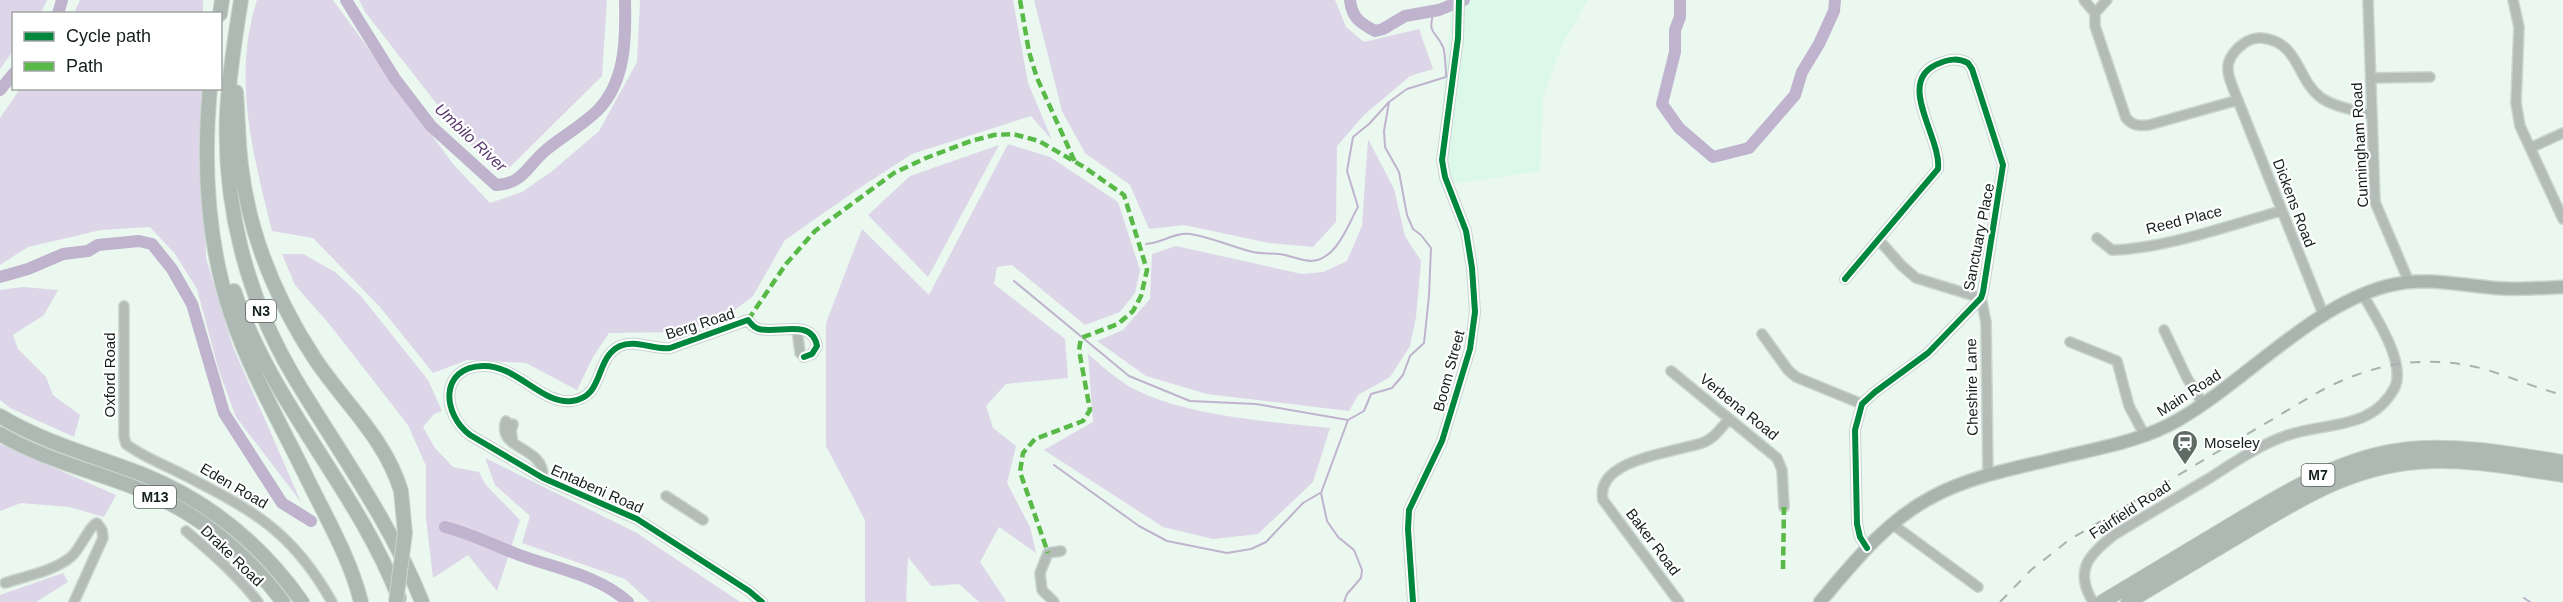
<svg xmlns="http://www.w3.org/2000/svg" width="2563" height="602" viewBox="0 0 2563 602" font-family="Helvetica,sans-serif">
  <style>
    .built { fill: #dcf8e8 }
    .green { fill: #dcd6e8 }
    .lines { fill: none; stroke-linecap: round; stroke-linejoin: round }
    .stream { stroke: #bfb3cd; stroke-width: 2 }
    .river { stroke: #bfb3cd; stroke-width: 12 }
    .minor-casing { stroke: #c9d5ce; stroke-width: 12 }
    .major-casing { stroke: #c9d5ce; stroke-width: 15 }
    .highway-casing { stroke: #c9d5ce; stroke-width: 16 }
    .minor { stroke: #b3bcb7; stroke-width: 9 }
    .major { stroke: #a9b4af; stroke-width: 12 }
    .highway { stroke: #aeb9b3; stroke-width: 14 }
    .rail { stroke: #a9b2af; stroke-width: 2; stroke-dasharray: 10 10; stroke-linecap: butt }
    .highway-bridge-casing { stroke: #c9d5ce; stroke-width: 16; stroke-linecap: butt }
    .highway-bridge { stroke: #aeb9b3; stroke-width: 14 }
    .quiet { stroke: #58b947; stroke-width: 4.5; stroke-dasharray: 9 4.5; stroke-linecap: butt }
    .cycleway-casing { stroke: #fff; stroke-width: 10 }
    .cycleway { stroke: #00873e; stroke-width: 6 }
    .labels { text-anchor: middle; stroke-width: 4.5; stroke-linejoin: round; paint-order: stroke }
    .shield { fill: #fff; stroke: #5a635f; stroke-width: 1.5 }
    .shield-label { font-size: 14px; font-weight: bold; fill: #14201a }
    .street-label { font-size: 15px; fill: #14201a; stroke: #fff }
    .poi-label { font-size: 15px; fill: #14201a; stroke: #fff; text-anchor: start }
    .water-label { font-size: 16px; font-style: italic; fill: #5b3b70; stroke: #fff }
  </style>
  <rect width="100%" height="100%" fill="#eaf8f0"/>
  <path class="built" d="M1452 0H1588L1563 43 1543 96 1540 171 1440 186 1437 160Z"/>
  <path class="green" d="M0 0H47L41 13 14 14 13 51 0 69Z
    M80 0H203V13H74Z
    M257 0H333L453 164 490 203 522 192 551 172 599 131 637 62 640 0H1013L1028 83 1052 140 1031 116 912 154 861 187 785 240 753 296 723 319 677 332 609 333 593 357 577 390 526 363 467 360 433 373 380 307 313 238 272 231C253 155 232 77 257 0Z
    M359 0H607L602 76 507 170 485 161 436 103 365 12Z
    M1034 0H1335L1346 27 1364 42 1419 29 1433 69 1410 76 1364 115 1337 146 1336 222 1313 247 1269 243 1184 225 1149 229 1130 185 1085 153 1062 111Z
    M20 89H204L206 258 233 347 301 502 236 417 219 371 197 289 175 254 150 227 101 230 28 247 0 265V118Z
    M1368 139 1394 189 1405 236 1421 261 1416 317 1410 346 1390 377 1358 395 1349 411 1207 394 1146 376 1097 341 1123 330 1150 299 1152 254 1176 246 1302 274 1323 272 1347 261 1362 226Z
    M1008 144 1050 157 1118 202 1140 270 1135 293 1120 312 1085 325 1012 265 997 267 994 284 1065 339 1068 378 1006 384 986 406 993 428 1016 446 1007 483 1030 527 1036 553 999 527 980 562 1006 601 1004 602H979L959 584 931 586 908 557 906 602H865V520L826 446V323L862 229 929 295Z
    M999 145 928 277 868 215 910 176Z
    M282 254H303L335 272 361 296 428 380 442 411 434 414 423 427 435 448 453 467 479 472 485 484 520 520 497 591 468 555 433 578 426 518V466L408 425 330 325 295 285Z
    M23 287 58 290 44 315 13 335 18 349 46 377 53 395 80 415 74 437 10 408 0 400V290Z
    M1088 354C1102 366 1116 379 1132 388 1188 417 1267 421 1330 428L1313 482 1258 534 1213 539 1163 527 1044 450 1093 422Z
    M0 444 116 495 104 517 69 507 21 503 0 511Z
    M485 458 637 533 740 602H650L625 579 522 543 530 516 495 485Z
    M63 573 68 582 36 602H0V595Z"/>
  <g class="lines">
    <path class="stream" d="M1146 244C1162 243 1175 232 1190 234 1211 237 1232 247 1253 252 1263 254 1275 253 1285 255 1304 260 1315 267 1332 251 1344 239 1350 221 1358 207L1347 171 1353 137 1369 124 1389 102 1407 89 1446 77C1446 72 1445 51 1443 47 1435 29 1427 35 1434 11
      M1014 281 1129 376 1190 401 1256 404 1348 420
      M1054 465 1139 526 1167 541 1227 553 1251 549 1266 542 1303 503 1320 493
      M2524 598 2530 602
      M1344 602 1347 594 1361 578 1362 570 1354 550 1338 537 1327 521 1321 493 1348 420 1364 411 1371 394 1392 388 1403 375 1410 356 1424 343 1429 296 1431 248 1421 235 1413 229 1407 215 1399 172 1385 147 1384 131 1389 102"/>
    <path class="river" d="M346 0 395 79 431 126 496 185C523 184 527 166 546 150 563 136 583 125 598 110 626 81 626 38 625 0
      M1350 0C1352 18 1360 23 1375 31L1383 29 1405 16 1439 10 1464 0
      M1680 0V17L1675 30V52L1662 104 1679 128 1713 157 1749 148 1795 95 1802 72 1819 44 1834 11 1835 0
      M58 14 62 0
      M0 90 14 73
      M0 277 28 269 63 254 88 251 98 245 139 241 152 244 172 269 192 304 224 413 282 503 311 521
      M445 527C469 533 491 544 514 553 552 568 597 574 628 602"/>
    <defs>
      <path id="minor" d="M2084 0 2095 13
        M2107 0 2095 13V26L2126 118C2133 126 2139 126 2149 125L2238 100
        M2368 0 2375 202 2409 282
        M2513 0 2519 27 2516 103 2520 126 2563 219
        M2371 78 2430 77
        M2530 148 2563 133
        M2097 238 2112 250C2164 249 2230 225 2281 211
        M1879 240 1902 266 1916 278 1981 298 1986 322 1988 476
        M1845 279 1938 169C1942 137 1893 80 1940 63 1950 59 1958 58 1968 63L1972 69 2003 165 1983 292 1981 298 1928 353 1875 392 1862 404 1855 430 1857 524 1860 537 1867 548
        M124 306V437L126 444C143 457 165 465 184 475 254 511 292 531 332 602
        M2324 316 2233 88C2229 78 2225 67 2231 57 2237 47 2249 37 2261 38 2299 41 2296 78 2320 97 2333 107 2356 110 2372 115
        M797 329 800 353
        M2164 330 2187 378 2203 404
        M1762 334 1788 370 1796 377 1862 404
        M2070 342 2117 361 2129 406 2145 436
        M1671 371 1777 458 1782 470 1784 507
        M506 421C496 451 545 445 543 478
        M513 443 511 431 513 424
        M666 496 703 520
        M1892 524 1978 587
        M186 531C212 553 237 575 258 602
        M5 583C26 576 55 571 72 556 80 549 90 525 97 523L102 530 103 538 74 602
        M762 602 749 591 637 519 543 478 470 435C442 414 439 367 483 366 517 365 542 405 572 401 605 397 594 358 620 346 635 339 654 350 670 348L748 320C751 324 754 328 759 329 778 334 812 318 817 346L812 354 804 357
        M1054 602 1042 590 1040 573 1048 553 1061 551
        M1413 602 1408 529 1409 510 1442 441 1470 349 1475 312 1472 268 1466 231 1445 177 1442 160 1458 38 1459 0
        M1679 602 1603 500C1594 459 1676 452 1702 443 1714 439 1721 428 1729 419
        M2093 602C2074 571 2088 555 2114 535 2145 516 2176 498 2208 479 2233 463 2259 445 2288 435 2327 422 2373 430 2395 387 2406 362 2375 316 2363 295"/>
      <path id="major" d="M1820 602C1853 563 1886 521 1932 497 1972 475 2022 467 2066 456 2104 447 2144 440 2178 420 2246 381 2311 306 2387 286 2424 276 2458 285 2495 288 2518 290 2540 288 2563 287"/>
      <path id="highway" d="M241 0C235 37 229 75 227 113 223 205 247 298 294 377 339 452 390 521 422 602
        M220 14 222 0
        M210 88C203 165 207 242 231 314 249 369 279 421 304 472 324 514 350 557 361 602
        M236 92C238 117 238 141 241 165 249 234 277 301 315 359 345 404 385 438 401 491
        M234 291C271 403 357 489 399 598
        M0 416C45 443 95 456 144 475 208 501 262 545 302 602
        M0 434C44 460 94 471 141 490 199 513 246 553 283 602
        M2102 602C2143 577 2185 552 2227 527 2284 493 2341 456 2409 449 2461 444 2512 454 2563 462
        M2128 602C2166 579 2204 557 2242 534 2298 500 2351 467 2418 462 2466 458 2515 468 2563 475"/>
    </defs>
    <use href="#minor" class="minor-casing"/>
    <use href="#major" class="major-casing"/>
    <use href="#highway" class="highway-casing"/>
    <use href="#minor" class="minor"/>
    <use href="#major" class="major"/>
    <use href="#highway" class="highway"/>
    <path class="rail" d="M2000 602 2031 570 2069 540 2315 394C2368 364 2425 353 2484 369 2511 377 2536 388 2563 395"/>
    <defs>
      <path id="highway-bridge" d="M396 602 405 533 401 491"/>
    </defs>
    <use href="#highway-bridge" class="highway-bridge-casing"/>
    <use href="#highway-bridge" class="highway-bridge"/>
    <path class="quiet" d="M1020 0 1029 52 1037 78 1075 162
      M748 320 786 264 815 231 894 173 926 158 971 141 994 135 1013 134 1039 141 1084 167 1124 195 1147 270 1141 296 1133 311 1118 324 1081 338 1079 350 1090 410 1083 421 1035 439 1023 453 1020 472 1048 553
      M1783 569 1784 507"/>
    <defs>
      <path id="cycleway" d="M1845 279 1938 169C1942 137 1893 80 1940 63 1950 59 1958 58 1968 63L1972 69 2003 165 1983 292 1981 298 1928 353 1875 392 1862 404 1855 430 1857 524 1860 537 1867 548
        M762 602 749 591 637 519 543 478 470 435C442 414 439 367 483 366 517 365 542 405 572 401 605 397 594 358 620 346 635 339 654 350 670 348L748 320C751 324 754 328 759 329 778 334 812 318 817 346L812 354 804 357
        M1413 602 1408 529 1409 510 1442 441 1470 349 1475 312 1472 268 1466 231 1445 177 1442 160 1458 38 1459 0"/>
    </defs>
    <use href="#cycleway" class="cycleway-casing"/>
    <use href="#cycleway" class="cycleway"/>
  </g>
  <defs>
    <symbol id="station-pin" viewBox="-11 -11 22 30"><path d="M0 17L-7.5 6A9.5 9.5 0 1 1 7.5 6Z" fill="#5f6c65" stroke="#fff"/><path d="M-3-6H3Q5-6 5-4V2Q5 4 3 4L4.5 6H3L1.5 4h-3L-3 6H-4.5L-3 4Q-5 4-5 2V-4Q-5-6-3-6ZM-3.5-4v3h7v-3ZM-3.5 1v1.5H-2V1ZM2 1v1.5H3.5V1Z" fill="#fff"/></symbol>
  </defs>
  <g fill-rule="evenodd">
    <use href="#station-pin" x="2170" y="428" width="30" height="40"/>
  </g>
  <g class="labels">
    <g class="shield">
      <rect x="246" y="300" width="30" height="22" rx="4.5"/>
      <rect x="2301.5" y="464" width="33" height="22" rx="4.5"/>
      <rect x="134" y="486" width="42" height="22" rx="4.5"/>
    </g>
    <g class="shield-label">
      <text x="261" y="316">N3</text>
      <text x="2318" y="480">M7</text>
      <text x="155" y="502">M13</text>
    </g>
    <g class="street-label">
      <text transform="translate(2360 145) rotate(-93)" y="5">Cunningham Road</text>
      <text transform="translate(2294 203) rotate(69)" y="5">Dickens Road</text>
      <text transform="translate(2184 220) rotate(-14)" y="5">Reed Place</text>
      <text transform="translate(1979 237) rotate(-79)" y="5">Sanctuary Place</text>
      <text transform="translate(700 324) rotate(-18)" y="5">Berg Road</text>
      <text transform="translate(1449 371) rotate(-75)" y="5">Boom Street</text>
      <text transform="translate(110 375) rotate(-90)" y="5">Oxford Road</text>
      <text transform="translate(1972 387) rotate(-91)" y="5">Cheshire Lane</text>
      <text transform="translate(2189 393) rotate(-33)" y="5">Main Road</text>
      <text transform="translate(1739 407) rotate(39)" y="5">Verbena Road</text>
      <text transform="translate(234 486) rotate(30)" y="5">Eden Road</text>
      <text transform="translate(597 489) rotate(24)" y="5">Entabeni Road</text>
      <text transform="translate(2130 510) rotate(-33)" y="5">Fairfield Road</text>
      <text transform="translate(1653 542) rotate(53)" y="5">Baker Road</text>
      <text transform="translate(232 556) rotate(44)" y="5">Drake Road</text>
    </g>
    <g class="poi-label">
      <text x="2204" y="448">Moseley</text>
    </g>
    <g class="water-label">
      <text transform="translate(471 137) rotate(43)" y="6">Umbilo River</text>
    </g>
  </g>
  <rect x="12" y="12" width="210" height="78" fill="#ffffff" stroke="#a1a6a3" stroke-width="1.5"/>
  <rect x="24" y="32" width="30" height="9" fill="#00873e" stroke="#a1a6a3" stroke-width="1.5"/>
  <text x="66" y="42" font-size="18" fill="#14201a">Cycle path</text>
  <rect x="24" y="62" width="30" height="9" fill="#58b947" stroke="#a1a6a3" stroke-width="1.5"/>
  <text x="66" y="72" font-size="18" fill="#14201a">Path</text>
</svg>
